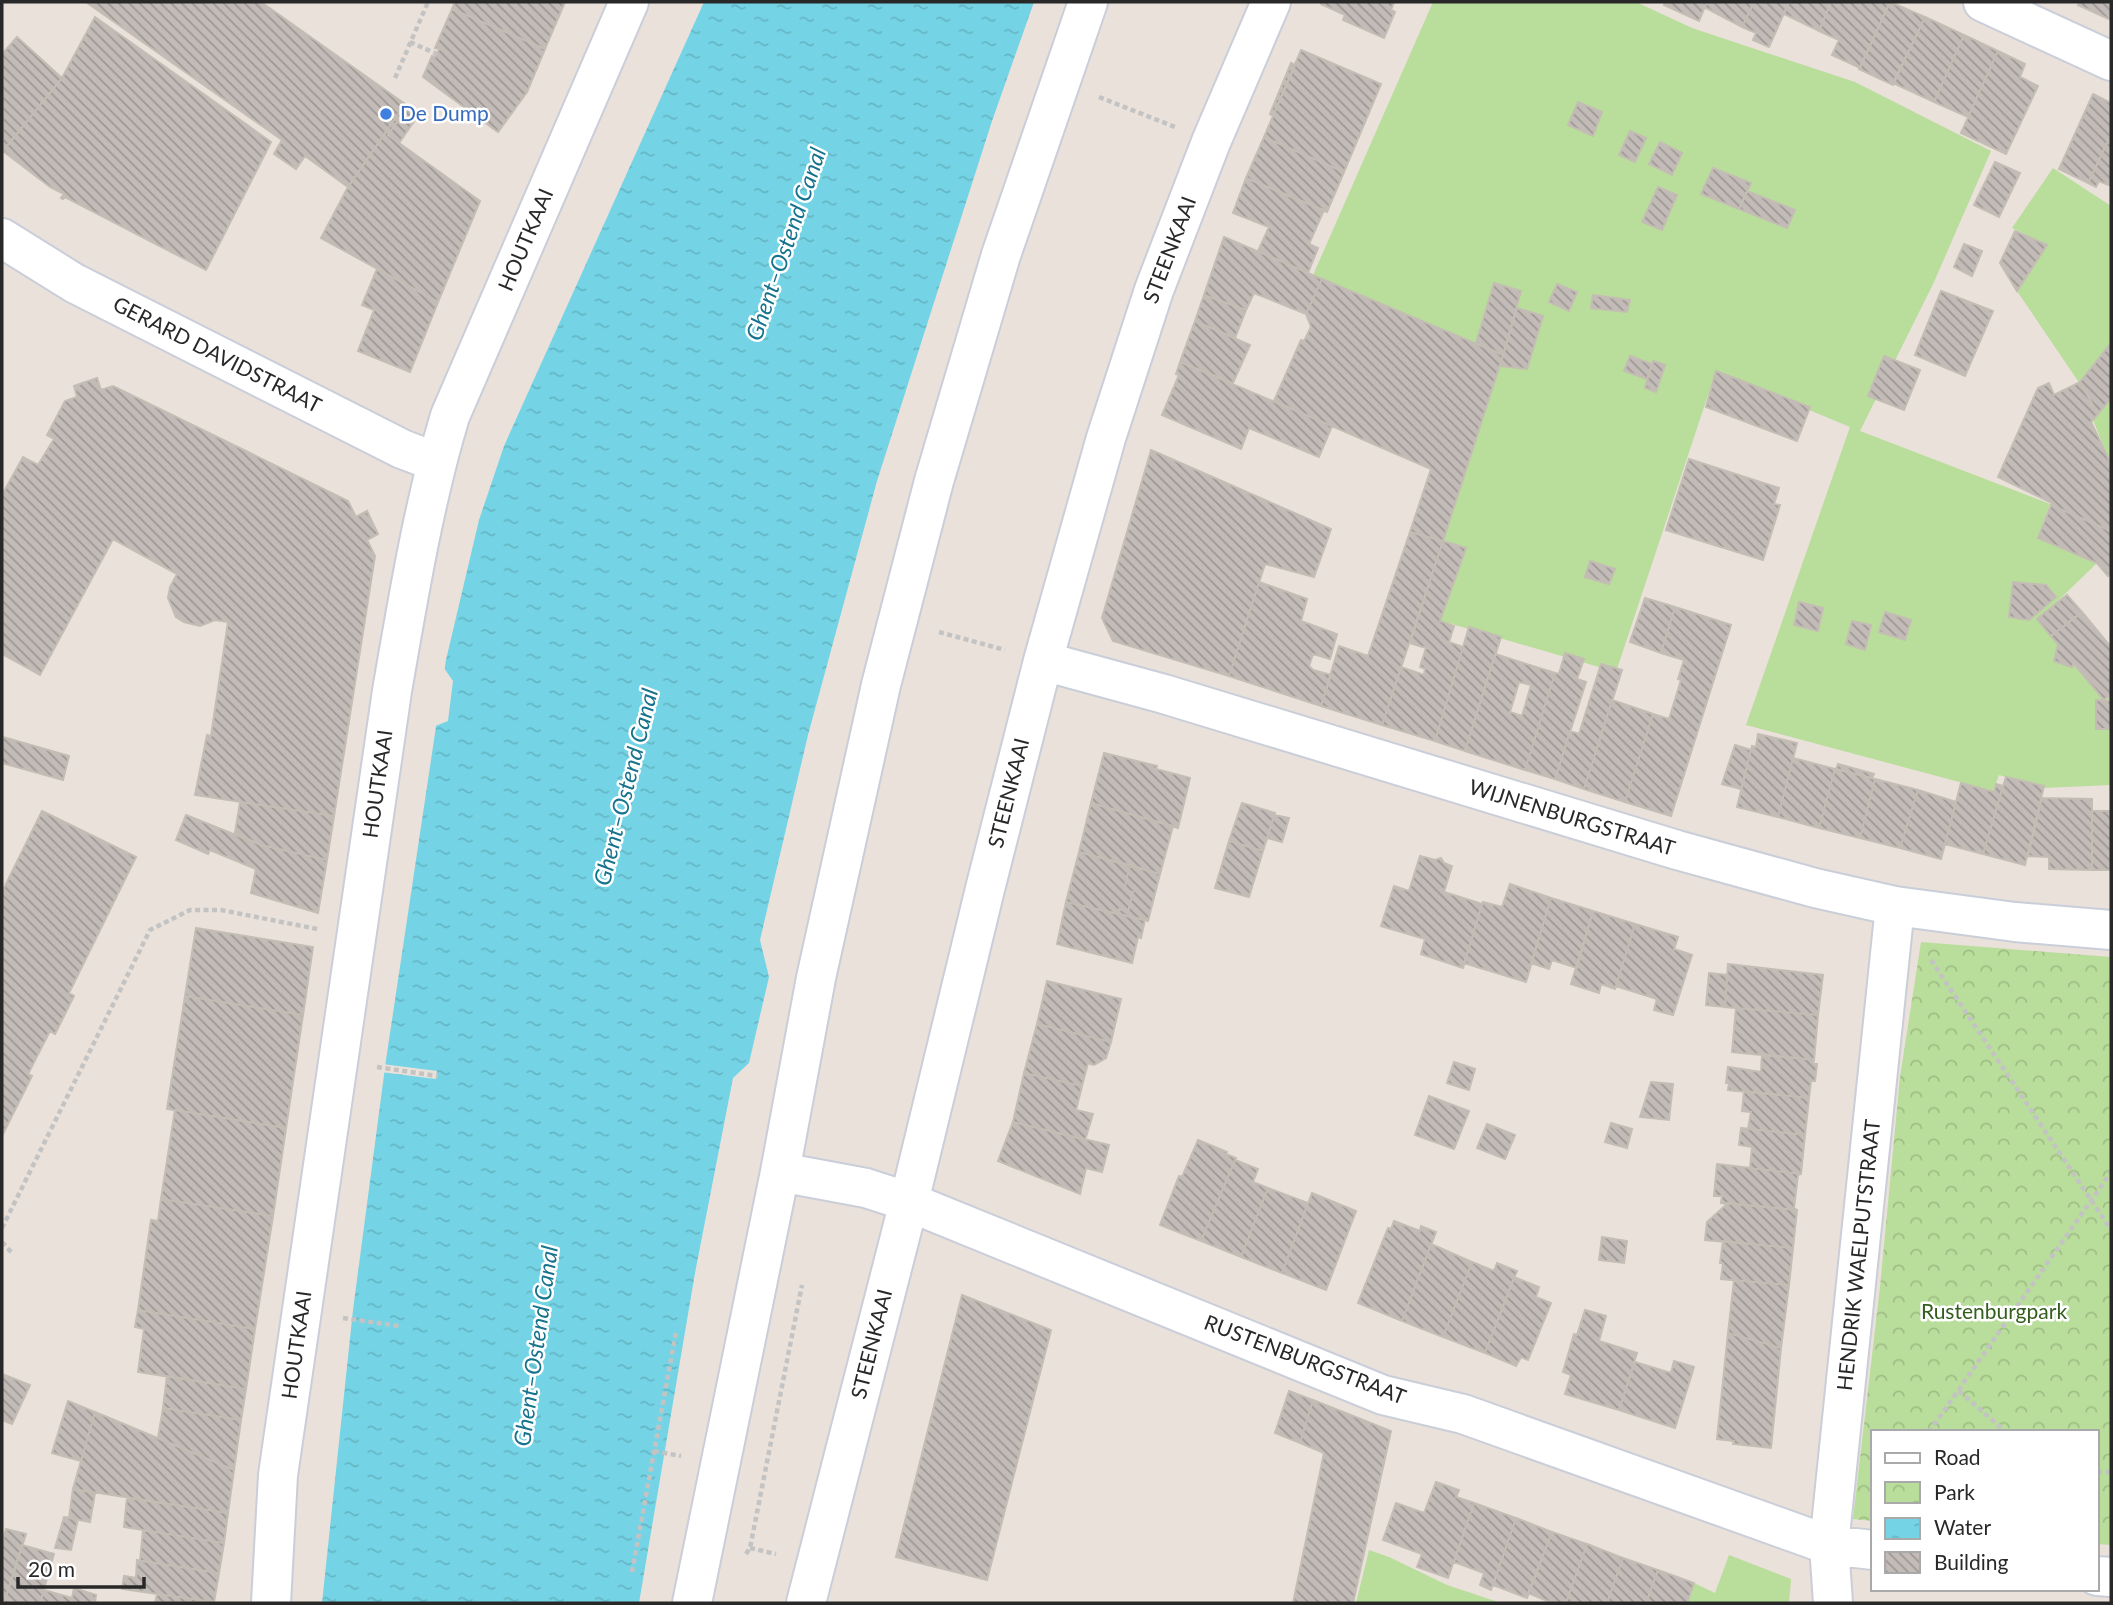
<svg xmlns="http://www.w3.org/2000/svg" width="2113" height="1605" viewBox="0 0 2113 1605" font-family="Lato,sans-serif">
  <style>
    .park { fill: url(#park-crowns) }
    .garden { fill: #b9dd9a }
    .water { fill: url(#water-ripples) }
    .pier { fill: #e9e1da }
    .building { fill: url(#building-back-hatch); stroke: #c4bdb4; stroke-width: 2; fill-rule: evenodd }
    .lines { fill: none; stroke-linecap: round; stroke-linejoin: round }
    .minor-casing { stroke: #c9ced9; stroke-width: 42 }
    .path { stroke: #c3c3c3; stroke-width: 4.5; stroke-dasharray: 5 3.5; stroke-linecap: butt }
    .minor { stroke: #fff; stroke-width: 38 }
    .shop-dot { fill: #3f7fe0; stroke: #fff; stroke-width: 2.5 }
    .labels { text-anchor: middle; stroke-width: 5; stroke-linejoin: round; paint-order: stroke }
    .shop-label { font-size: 21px; fill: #366cbe; stroke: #fff; text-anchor: start }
    .street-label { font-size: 21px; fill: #282828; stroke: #fff }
    .park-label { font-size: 21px; fill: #335e1e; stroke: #fff }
    .water-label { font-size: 23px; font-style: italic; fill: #16738d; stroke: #fff }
  </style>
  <defs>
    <pattern id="park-crowns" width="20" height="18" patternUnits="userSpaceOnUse" patternTransform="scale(1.75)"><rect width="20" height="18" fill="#b9dd9a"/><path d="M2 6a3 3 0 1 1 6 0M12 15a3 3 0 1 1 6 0" fill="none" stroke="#9fbe85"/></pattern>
    <pattern id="water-ripples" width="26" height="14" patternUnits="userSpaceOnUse" patternTransform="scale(1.75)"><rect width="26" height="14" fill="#74d4e5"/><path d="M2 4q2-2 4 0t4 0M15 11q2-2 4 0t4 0" fill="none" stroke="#64b6c4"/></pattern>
    <pattern id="building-back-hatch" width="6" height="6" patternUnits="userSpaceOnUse" patternTransform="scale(1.75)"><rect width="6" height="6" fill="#c2bbb7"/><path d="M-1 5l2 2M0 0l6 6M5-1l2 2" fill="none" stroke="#9e9895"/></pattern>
  </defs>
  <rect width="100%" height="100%" fill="#e9e1da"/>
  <path class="park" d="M1921 942 2111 957V1545L2097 1544V1432H1873V1521L1853 1519 1880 1287 1900 1077Z"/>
  <path class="garden" d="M1433 2H1636L1692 28 1855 82 1991 151 1934 282 1860 431 2050 504 2038 536 2097 563 2038 620 2105 700 2111 695V785L2043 788 1999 775 1993 791 1746 725 1850 427 1716 371 1616 672 1438 620 1454 569 1429 556 1491 358 1310 282Z
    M2053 168 2111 206V466L2078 381 2017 291 2047 245 2012 228Z
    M1369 1550 1389 1557 1447 1585 1501 1603H1356Z
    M1729 1555 1791 1579 1789 1603H1687L1694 1583 1715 1593Z"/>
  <path class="water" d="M704 2H1034L992 121 877 481 808 735 760 940 769 977 749 1063 733 1078 695 1273 639 1603H322L353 1310 386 1060 446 660 479 520 504 446Z"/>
  <path class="pier" d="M442 665 453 681 448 721 433 727Z
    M382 1064 437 1071 436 1079 381 1072Z"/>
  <path class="building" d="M86 2H261L405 104 348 187 305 156 296 169 274 154 282 140Z
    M455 2H565L545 49 452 9Z
    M1322 2H1394L1391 10 1395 12 1384 38 1343 20 1345 15 1321 4Z
    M1665 2H1707L1699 21 1664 5Z
    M1707 2H1754L1742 27 1704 7Z
    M1754 2H1789L1769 47 1753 40 1756 33 1742 27Z
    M1789 2H1831L1819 31 1784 14Z
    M1831 2H1890L1860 68 1832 55 1839 40 1819 31Z
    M1890 2 1925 17 1893 85 1859 69Z
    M2080 2H2111V20L2078 5Z
    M452 9 545 49 527 92 498 132 423 77 432 56 435 57 437 54 439 49 435 48Z
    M95 17 271 142 206 270 65 197 63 199 61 198 64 194 50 187 3 151 62 78Z
    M1925 17 1964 35 1934 102 1893 83Z
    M1964 35 1998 51 1968 117 1934 102Z
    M17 37 62 78 3 151 2 54Z
    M1301 50 1381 84 1344 172 1264 137Z
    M1998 51 2025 64 2020 77 2038 86 2006 154 1961 133Z
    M1291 63 1295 65 1273 116 1270 114Z
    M2093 94 2111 103V135L2088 183 2059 169Z
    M1578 102 1602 112 1593 136 1568 125Z
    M405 104 423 117 421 119 406 109 388 135 480 201 438 302 321 238 348 187Z
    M406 109 417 117 399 143 388 135Z
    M1630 131 1646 138 1635 162 1619 155Z
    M2111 135V186L2099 181 2096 187 2088 183Z
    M1264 137 1344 172 1327 212 1246 178Z
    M1660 142 1682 153 1672 175 1649 164Z
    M1995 162 2020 173 1999 217 1974 205Z
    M1713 168 1751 183 1739 209 1701 194Z
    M1246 178 1324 210 1309 244 1318 248 1308 273 1258 251 1269 227 1233 213Z
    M1658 187 1677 195 1662 230 1642 222Z
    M1747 191 1795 210 1787 228 1739 209Z
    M2015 231 2047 245 2017 291 2000 263Z
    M1224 237 1322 279 1306 314 1254 293 1246 310 1204 295Z
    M1964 244 1982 251 1972 276 1954 267Z
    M377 269 438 302 410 372 358 351 374 310 362 305Z
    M1322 279 1503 355 1443 541 1410 532 1431 469 1274 401 1301 340 1304 341 1311 327 1306 314Z
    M1494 283 1521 291 1503 355 1476 343Z
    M1557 284 1577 292 1569 311 1549 302Z
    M1941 291 1993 311 1965 376 1915 355Z
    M1204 295 1246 310 1235 338 1195 321Z
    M1593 295 1630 300 1627 312 1591 308Z
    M1517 308 1543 316 1527 369 1500 366Z
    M1195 321 1250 345 1233 383 1180 362Z
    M2111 343V398L2098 414 2080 382Z
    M1630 356 1652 364 1647 379 1624 371Z
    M1884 356 1920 370 1904 410 1868 396Z
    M1653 361 1665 365 1656 392 1645 388Z
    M1180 362 1332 426 1319 457 1249 428 1241 449 1162 415 1179 375 1176 374Z
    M1716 371 1810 407 1797 441 1706 407Z
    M97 378 101 390 113 386 348 501 356 517 367 511 378 534 367 540 375 556 334 816 195 795 207 735 211 736 228 622 215 620 200 626 184 622 176 617 168 598 170 587 177 574 113 539 40 675 2 654V495L23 457 38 465 54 439 47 435 65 401 77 397 74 386Z
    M2080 382 2098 414 2091 422 2111 464V531L2051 505 2052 503 1998 477 2038 388 2049 383 2054 395Z
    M1151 450 1331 529 1314 577 1265 564 1229 676 1113 641 1102 618Z
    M1689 459 1779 488 1774 504 1780 505 1763 560 1666 530Z
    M2051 505 2111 531V573L2108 576 2097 563 2038 538Z
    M1410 532 1443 541 1382 725 1321 706 1339 646 1368 656Z
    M1443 541 1466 548 1440 621 1454 626 1449 642 1463 647 1435 741 1382 725 1401 667 1424 675 1425 669 1420 667 1426 648 1410 643Z
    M1590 561 1615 569 1609 584 1585 577Z
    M1259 582 1307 599 1301 621 1337 634 1330 659 1313 654 1309 666 1313 670 1331 675 1321 706 1229 676Z
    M2013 582 2046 585 2056 597 2029 620 2009 617Z
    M2067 595 2082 612 2051 636 2037 619Z
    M1645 598 1675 607 1661 653 1630 642Z
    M1799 602 1823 608 1818 631 1794 625Z
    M1675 607 1731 625 1671 816 1625 802 1653 714 1669 719 1681 680 1678 679 1684 660 1661 653Z
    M1885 612 1911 620 1905 640 1879 632Z
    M2082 612 2111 647V694L2104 700 2051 636Z
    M1852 621 1871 625 1865 650 1846 644Z
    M1469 627 1501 637 1465 751 1435 741Z
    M2058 645 2074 663 2072 667 2054 661Z
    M1565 653 1584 659 1577 679 1586 682 1555 779 1525 770 1555 673 1559 674Z
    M1495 654 1555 673 1525 770 1465 751ZM1519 682 1531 685 1522 716 1510 712Z
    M1601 664 1622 670 1584 789 1555 779 1570 731 1579 734Z
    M1612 700 1653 714 1625 802 1584 789Z
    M2096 700 2111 701V729H2096Z
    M1758 734 1797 743 1778 817 1737 807 1752 746 1756 747Z
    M3 737 69 756 63 780 2 763Z
    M1735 745 1751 750 1741 789 1722 784Z
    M1104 753 1157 766 1156 769 1190 778 1178 828 1091 803Z
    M1793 758 1835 769 1819 828 1778 817Z
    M1838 764 1874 774 1872 778 1836 769Z
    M1835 769 1875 779 1860 838 1819 828Z
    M2006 777 2044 786 2025 865 1983 854Z
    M1875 779 1918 790 1900 848 1860 838Z
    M1961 783 1994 792 1996 784 2003 786 1983 854 1945 844Z
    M1918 790 1956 802 1941 859 1900 848Z
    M2042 798 2092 799V870L2049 869V857L2028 856Z
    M240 802 334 816 327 860 261 845 235 833Z
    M1091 803 1173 826 1160 874 1079 852Z
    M1242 803 1275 813 1263 851 1229 841Z
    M42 811 136 857 69 993 74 996 55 1034 50 1031 28 1074 32 1076 2 1136V892Z
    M2092 811H2111V870H2092Z
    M186 815 261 845 327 860 318 913 251 893 256 869 210 850 208 854 176 840Z
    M1274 815 1289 818 1282 842 1267 838Z
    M1229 841 1263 851 1249 897 1215 888Z
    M1079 852 1130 865 1124 890 1133 892 1128 912 1119 909 1118 914 1066 902Z
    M1420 856 1435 860 1441 858 1444 863 1452 866 1444 892 1482 904 1463 968 1421 954 1425 939 1381 926 1394 886 1409 891Z
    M1130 865 1160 874 1148 921 1118 914 1119 909 1128 912 1133 892 1124 890Z
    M1510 884 1551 898 1526 982 1464 963 1483 902 1502 907Z
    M1551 898 1593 911 1577 968 1552 960 1549 969 1531 963Z
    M1066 902 1145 920 1141 938 1138 937 1132 963 1057 944Z
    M1593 911 1635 924 1615 989 1601 984 1599 993 1571 984Z
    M1635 924 1678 937 1674 949 1692 955 1673 1015 1654 1010 1657 999 1616 986Z
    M196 928 313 947 303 1015 185 996Z
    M1728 964 1823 975 1818 1015 1725 1007Z
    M1709 973 1727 975 1725 1007 1706 1005Z
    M1047 981 1121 999 1111 1042 1037 1024Z
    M185 996 303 1015 286 1128 167 1109Z
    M1736 1008 1818 1015 1814 1060 1732 1052Z
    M1037 1024 1111 1042 1106 1058 1094 1065 1088 1063 1082 1086 1024 1073Z
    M1762 1054 1814 1060 1813 1064H1817L1815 1081H1811L1809 1098 1728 1090 1729 1083H1726L1728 1067 1761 1072Z
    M1454 1062 1475 1069 1469 1090 1447 1083Z
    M1024 1073 1082 1086 1076 1110 1093 1114 1085 1140 1013 1122Z
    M1651 1082 1673 1084 1669 1120 1640 1117Z
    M1744 1091 1809 1098 1805 1135 1748 1129 1751 1112 1742 1111Z
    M1429 1096 1469 1111 1454 1149 1415 1135Z
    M175 1110 286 1128 273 1216 161 1199Z
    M1013 1122 1109 1145 1102 1172 1086 1168 1080 1194 998 1161Z
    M1611 1123 1632 1129 1627 1148 1605 1142Z
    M1487 1124 1515 1135 1505 1159 1477 1148Z
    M1741 1128 1805 1135 1801 1174 1750 1168 1752 1147 1739 1145Z
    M1198 1140 1227 1152 1226 1154 1236 1158 1201 1241 1160 1225 1179 1176 1182 1177Z
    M1235 1160 1258 1169 1253 1182 1268 1188 1241 1257 1201 1241Z
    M1717 1164 1801 1174 1798 1175 1794 1208 1797 1210 1721 1203 1722 1196H1714Z
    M1268 1188 1308 1203 1282 1273 1241 1257Z
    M1312 1193 1356 1211 1326 1290 1282 1273Z
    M161 1199 273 1216 255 1329 138 1310 151 1220 158 1221Z
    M1728 1203 1797 1210 1793 1248 1705 1240 1707 1222Z
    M1394 1221 1420 1231 1421 1226 1436 1232 1402 1321 1358 1303 1388 1228 1391 1229Z
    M1602 1237 1627 1241 1624 1263 1599 1260Z
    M1723 1241 1793 1248 1789 1285 1721 1279 1723 1263H1720Z
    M1431 1244 1472 1262 1443 1337 1402 1321Z
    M1472 1262 1494 1271 1497 1263 1517 1271 1485 1353 1443 1337Z
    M1514 1277 1539 1287 1536 1297 1551 1303 1528 1360 1521 1357 1516 1366 1485 1353Z
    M1734 1280 1789 1285 1781 1348 1728 1333Z
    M962 1295 1051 1330 987 1580 896 1557Z
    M138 1310 255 1329 246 1389 138 1372 144 1329 135 1327Z
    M1585 1310 1606 1316 1599 1341 1637 1353 1619 1410 1565 1394 1571 1375 1563 1372 1574 1334 1577 1335Z
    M1728 1333 1781 1348 1771 1448 1733 1444 1734 1441 1717 1439Z
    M1674 1361 1694 1367 1675 1428 1619 1410 1635 1362 1671 1373Z
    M2 1374 30 1385 12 1424 2 1420Z
    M167 1376 246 1389 241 1420 163 1408Z
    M1289 1391 1313 1400 1300 1443 1275 1433Z
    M1313 1400 1391 1431 1353 1603H1293L1324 1453 1300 1443Z
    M68 1401 95 1412 81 1461 52 1453Z
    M163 1408 241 1420 234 1470 158 1438Z
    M95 1412 234 1470 228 1513 73 1489Z
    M1436 1482 1459 1490 1456 1497 1474 1503 1448 1578 1417 1567 1422 1554 1383 1540 1396 1503 1424 1513Z
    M73 1489 95 1493 90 1522 69 1518Z
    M127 1498 228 1513 224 1543 124 1527Z
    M1474 1503 1516 1518 1491 1590 1480 1585 1484 1573 1454 1562Z
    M64 1517 78 1519 71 1550 55 1548Z
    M1516 1518 1552 1532 1527 1598 1493 1585Z
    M6 1529 26 1534 4 1603H2V1543Z
    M143 1530 224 1543 219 1573 140 1561Z
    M1552 1532 1587 1544 1566 1603H1552L1528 1593Z
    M1587 1544 1623 1558 1607 1603H1566Z
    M22 1545 54 1554 40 1603H4Z
    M1623 1558 1658 1570 1646 1603H1607Z
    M137 1560 219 1573 214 1602 122 1589 124 1576 136 1578Z
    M1658 1570 1694 1583 1687 1603H1646Z
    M74 1588 96 1595 95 1603H40L44 1590 72 1598Z
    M157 1594 214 1602 155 1603Z"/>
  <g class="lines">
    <defs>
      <path id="minor" d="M1983 2 2111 61
        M2 238 74 283 402 449 436 462
        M1043 661 1164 694 1677 850 1815 888 1895 906 2015 922 2111 930
        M780 1172 866 1188 909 1202 1383 1395 1463 1414 1829 1545 1873 1550
        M2097 1576 2111 1577
        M271 1603 278 1475 392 691C408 599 423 506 450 416L629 2
        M692 1603 780 1172 816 978 881 685 934 481 1001 255 1088 2
        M806 1603 909 1202 985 889 1043 661 1106 438 1154 290 1211 142 1271 2
        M1833 1603 1829 1545 1895 906"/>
    </defs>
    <use href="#minor" class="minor-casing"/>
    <path class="path" d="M410 42 437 54
      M395 78 428 2
      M1099 97 1175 127
      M939 632 1005 650
      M1931 960 2111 1230
      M377 1067 438 1076
      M2 1228 150 930 190 910H221L317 929
      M2 1242 13 1254
      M343 1318 399 1326
      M1959 1391 2006 1432
      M1929 1432 2111 1172
      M654 1451 681 1456
      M2097 1472H2111
      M750 1548 776 1554
      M746 1554 750 1548 802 1285
      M632 1572 676 1332"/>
    <use href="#minor" class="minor"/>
  </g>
  <circle class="shop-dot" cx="386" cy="114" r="7"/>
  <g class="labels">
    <g class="shop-label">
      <text x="400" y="121">De Dump</text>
    </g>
    <g class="street-label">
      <text transform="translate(526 240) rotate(-67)" y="7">HOUTKAAI</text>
      <text transform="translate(1170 250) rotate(-69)" y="7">STEENKAAI</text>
      <text transform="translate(217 355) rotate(27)" y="7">GERARD DAVIDSTRAAT</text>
      <text transform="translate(378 784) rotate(-82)" y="7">HOUTKAAI</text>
      <text transform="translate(1009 793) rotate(-76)" y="7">STEENKAAI</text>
      <text transform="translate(1572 818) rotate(17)" y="7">WIJNENBURGSTRAAT</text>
      <text transform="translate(1859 1255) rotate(-84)" y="7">HENDRIK WAELPUTSTRAAT</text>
      <text transform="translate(872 1344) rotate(-76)" y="7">STEENKAAI</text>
      <text transform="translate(297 1345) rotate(-82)" y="7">HOUTKAAI</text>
      <text transform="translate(1305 1360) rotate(21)" y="7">RUSTENBURGSTRAAT</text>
    </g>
    <g class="park-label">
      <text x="1994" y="1319">Rustenburgpark</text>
    </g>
    <g class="water-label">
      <text transform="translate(786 244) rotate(-71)" y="8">Ghent–Ostend Canal</text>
      <text transform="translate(626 787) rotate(-76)" y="8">Ghent–Ostend Canal</text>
      <text transform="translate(536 1346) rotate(-82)" y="8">Ghent–Ostend Canal</text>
    </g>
  </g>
  <rect width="2113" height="1605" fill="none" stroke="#282828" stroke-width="7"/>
  <rect x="1871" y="1430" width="228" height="161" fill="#ffffff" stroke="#a9a9a9" stroke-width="2"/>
  <rect x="1885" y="1453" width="35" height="10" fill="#ffffff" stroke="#a9a9a9" stroke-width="2"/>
  <text x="1934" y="1465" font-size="21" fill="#282828">Road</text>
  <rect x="1885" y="1482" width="35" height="21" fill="url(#park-crowns)" stroke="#a9a9a9" stroke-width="2"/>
  <text x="1934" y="1500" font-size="21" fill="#282828">Park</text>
  <rect x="1885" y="1518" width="35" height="21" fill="url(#water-ripples)" stroke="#a9a9a9" stroke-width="2"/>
  <text x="1934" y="1535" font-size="21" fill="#282828">Water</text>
  <rect x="1885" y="1552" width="35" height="21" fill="url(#building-back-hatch)" stroke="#a9a9a9" stroke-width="2"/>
  <text x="1934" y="1570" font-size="21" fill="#282828">Building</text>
  <path d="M18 1577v10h126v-10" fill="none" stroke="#282828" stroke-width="3.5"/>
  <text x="28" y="1577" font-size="21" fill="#282828" stroke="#ffffff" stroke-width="5" paint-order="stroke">20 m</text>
</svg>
